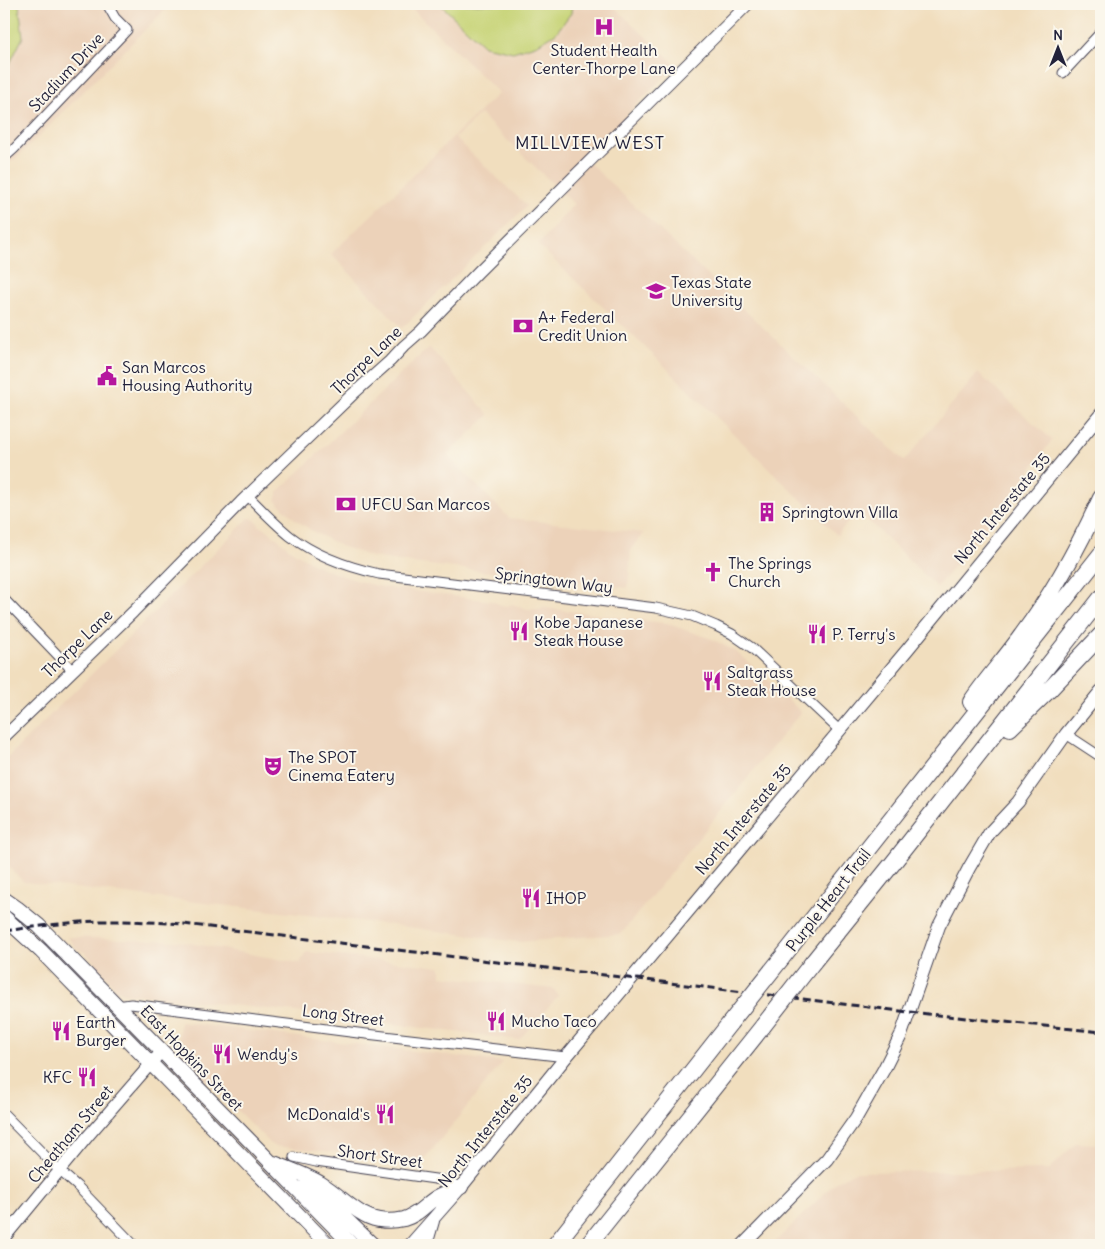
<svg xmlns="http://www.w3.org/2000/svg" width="1105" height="1249" viewBox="0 0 1105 1249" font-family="Delius,sans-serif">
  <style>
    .built { fill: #ecd2b9 }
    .pitch { fill: #c6d375; stroke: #747a58 }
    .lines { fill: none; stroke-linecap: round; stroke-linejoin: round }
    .minor-casing { stroke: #413e4f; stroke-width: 11 }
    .tertiary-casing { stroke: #413e4f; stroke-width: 13 }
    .secondary-casing { stroke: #413e4f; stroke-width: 14 }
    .primary-casing { stroke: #413e4f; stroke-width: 16 }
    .motorway-casing { stroke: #413e4f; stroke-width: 18 }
    .minor { stroke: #fff; stroke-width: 9 }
    .tertiary { stroke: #fff; stroke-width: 11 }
    .secondary { stroke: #fff; stroke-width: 12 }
    .primary { stroke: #fff; stroke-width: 14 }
    .motorway { stroke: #fff; stroke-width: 16 }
    .rail { stroke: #22223b; stroke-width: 3; stroke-dasharray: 8 4; stroke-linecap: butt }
    .motorway-bridge-casing { stroke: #413e4f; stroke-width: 18; stroke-linecap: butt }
    .motorway-bridge { stroke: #fff; stroke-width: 16 }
    .labels { text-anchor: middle; stroke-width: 4; stroke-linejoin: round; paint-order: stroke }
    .poi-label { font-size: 16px; fill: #22223b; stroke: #fbf7ec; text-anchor: start }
    .street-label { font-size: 16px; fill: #22223b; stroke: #fbf7ec }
    .neighbourhood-label { font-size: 18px; letter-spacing: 1px; fill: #22223b; stroke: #fbf7ec }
  </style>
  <rect width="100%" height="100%" fill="#fbf7ec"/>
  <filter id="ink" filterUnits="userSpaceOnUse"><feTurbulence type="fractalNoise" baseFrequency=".02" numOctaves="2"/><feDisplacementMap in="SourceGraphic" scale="10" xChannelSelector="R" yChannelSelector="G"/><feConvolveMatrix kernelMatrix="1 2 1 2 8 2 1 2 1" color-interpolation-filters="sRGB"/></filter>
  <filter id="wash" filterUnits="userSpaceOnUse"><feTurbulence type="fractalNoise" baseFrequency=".0096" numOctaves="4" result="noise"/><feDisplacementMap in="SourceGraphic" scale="20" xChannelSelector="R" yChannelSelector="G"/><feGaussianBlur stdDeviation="1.12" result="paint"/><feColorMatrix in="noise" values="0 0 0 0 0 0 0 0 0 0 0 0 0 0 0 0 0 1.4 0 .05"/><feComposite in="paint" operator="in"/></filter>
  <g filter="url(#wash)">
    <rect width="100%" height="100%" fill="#f1debe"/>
    <path class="built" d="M4 4H171L18 157 4 167Z
      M407 4H611L676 65 584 158 904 461 978 373 1052 440 1010 498 937 587 858 511 837 535 648 350 538 245 574 204 480 114 455 138 527 206 402 328 331 254 499 93Z
      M429 347 489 415 447 455 509 518 644 533 631 549 628 588 412 563 372 557 341 546 314 532 296 520 275 500 278 496V492Z
      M249 518H251L255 520 261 527H264L291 550 314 564 337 574 365 583 382 587 492 601 501 605 507 606 512 604 528 609H537L545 608 664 623 671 625 712 639 736 652 760 672 801 712 621 934 518 942 393 925 24 882 4 863V761Z
      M68 937 178 941 300 963 306 952 441 967V976L554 989 558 996 519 1040 295 1012 123 993 117 990 86 953 77 949Z
      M180 1022 314 1039 503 1062 419 1166 341 1153 273 1146 178 1052Z
      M1076 1143 1101 1144V1245H772L837 1181 855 1172 1049 1170Z"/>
    <path class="pitch" d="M4 4H19L23 37 10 63 4 68Z
      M440 4H572L571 13 556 33 538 44 513 52 484 46Z"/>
  </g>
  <g filter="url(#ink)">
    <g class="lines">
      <defs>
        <path id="minor" d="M1063 73 1101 32
          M4 158 14 149 127 30 115 18 107 4
          M248 496C262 510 275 524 290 536 316 556 348 567 379 574L656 608 692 616 716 626 732 634 752 648 839 730
          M4 599 72 670
          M1066 734 1101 757
          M117 1006 131 1004 358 1033 566 1057
          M4 1114 60 1171 77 1186 134 1245
          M294 1157 316 1162 442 1180 461 1187"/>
        <path id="tertiary" d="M4 737 133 612 241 502 353 394 390 361 404 346 421 331 478 272 748 4
          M4 1238 88 1136 161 1052"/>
        <path id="secondary" d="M410 1245 461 1187 566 1057 907 650 1101 414
          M426 1245 433 1221
          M743 1245 827 1159 856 1118 884 1069 901 1035 939 926 969 868 990 832 1018 802 1066 734 1101 691"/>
        <path id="primary" d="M4 899 17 908 39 926 352 1245
          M4 917 41 951 328 1245
          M274 1163C290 1169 306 1175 320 1183 351 1202 364 1228 404 1219 419 1215 427 1202 439 1196 446 1192 454 1190 461 1187
          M299 1188C330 1200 349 1223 373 1245"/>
        <path id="motorway" d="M971 702C986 679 1006 658 1022 635 1054 592 1079 546 1101 498
          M1010 728 1049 690 1101 635
          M781 959 1101 554
          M813 962 893 863 1101 598
          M555 1245 730 1023
          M588 1245 763 1026"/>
      </defs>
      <use href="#minor" class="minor-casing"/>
      <use href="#tertiary" class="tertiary-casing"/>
      <use href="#secondary" class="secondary-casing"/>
      <use href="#primary" class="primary-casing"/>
      <use href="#motorway" class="motorway-casing"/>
      <use href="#minor" class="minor"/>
      <use href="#tertiary" class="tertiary"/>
      <use href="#secondary" class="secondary"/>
      <use href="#primary" class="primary"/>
      <use href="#motorway" class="motorway"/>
      <path class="rail" d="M4 931C42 926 80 920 119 921 141 921 163 923 184 924L909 1012 1101 1032"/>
      <defs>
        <path id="motorway-bridge" d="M730 1023 781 959
          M763 1026 813 962"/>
      </defs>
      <use href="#motorway-bridge" class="motorway-bridge-casing"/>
      <use href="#motorway-bridge" class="motorway-bridge"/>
    </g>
  </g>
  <defs>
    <symbol id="hospital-bare" viewBox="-9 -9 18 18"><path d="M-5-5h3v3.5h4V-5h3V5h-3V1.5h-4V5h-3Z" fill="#b5179e" stroke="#fbf7ec" stroke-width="2.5" paint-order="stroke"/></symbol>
    <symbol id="university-bare" viewBox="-9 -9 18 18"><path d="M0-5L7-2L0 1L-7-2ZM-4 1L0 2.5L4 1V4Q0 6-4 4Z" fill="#b5179e" stroke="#fbf7ec" stroke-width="2.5" paint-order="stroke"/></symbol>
    <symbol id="bank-bare" viewBox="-9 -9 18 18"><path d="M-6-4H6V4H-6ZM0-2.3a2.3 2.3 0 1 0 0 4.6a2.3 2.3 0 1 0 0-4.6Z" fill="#b5179e" stroke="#fbf7ec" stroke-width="2.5" paint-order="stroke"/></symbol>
    <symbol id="civic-bare" viewBox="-9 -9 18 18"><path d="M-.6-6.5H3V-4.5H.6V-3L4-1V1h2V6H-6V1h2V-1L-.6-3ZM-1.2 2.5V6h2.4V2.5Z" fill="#b5179e" stroke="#fbf7ec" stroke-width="2.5" paint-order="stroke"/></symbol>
    <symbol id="building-bare" viewBox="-9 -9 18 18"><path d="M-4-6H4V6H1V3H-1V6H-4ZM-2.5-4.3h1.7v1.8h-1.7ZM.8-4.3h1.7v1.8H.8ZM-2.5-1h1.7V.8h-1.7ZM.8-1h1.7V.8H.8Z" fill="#b5179e" stroke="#fbf7ec" stroke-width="2.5" paint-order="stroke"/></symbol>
    <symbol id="church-bare" viewBox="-9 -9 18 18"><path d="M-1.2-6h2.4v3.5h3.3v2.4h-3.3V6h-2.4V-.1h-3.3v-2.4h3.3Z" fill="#b5179e" stroke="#fbf7ec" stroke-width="2.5" paint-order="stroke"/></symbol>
    <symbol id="restaurant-bare" viewBox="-9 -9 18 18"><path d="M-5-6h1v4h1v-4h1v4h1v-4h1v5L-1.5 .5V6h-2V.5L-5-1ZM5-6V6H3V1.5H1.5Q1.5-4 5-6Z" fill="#b5179e" stroke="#fbf7ec" stroke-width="2.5" paint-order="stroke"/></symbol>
    <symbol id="theatre-bare" viewBox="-9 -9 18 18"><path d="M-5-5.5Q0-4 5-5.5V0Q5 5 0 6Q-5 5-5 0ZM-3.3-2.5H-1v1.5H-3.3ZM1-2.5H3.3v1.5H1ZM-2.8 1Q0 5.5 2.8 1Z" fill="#b5179e" stroke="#fbf7ec" stroke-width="2.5" paint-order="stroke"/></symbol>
  </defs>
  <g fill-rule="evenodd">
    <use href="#hospital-bare" x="590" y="13" width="28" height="28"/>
    <use href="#university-bare" x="642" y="277" width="28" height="28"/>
    <use href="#bank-bare" x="509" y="312" width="28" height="28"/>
    <use href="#civic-bare" x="93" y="362" width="28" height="28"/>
    <use href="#bank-bare" x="332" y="490" width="28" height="28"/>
    <use href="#building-bare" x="753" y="498" width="28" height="28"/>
    <use href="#church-bare" x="699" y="558" width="28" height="28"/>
    <use href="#restaurant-bare" x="505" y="617" width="28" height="28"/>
    <use href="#restaurant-bare" x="803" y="620" width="28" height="28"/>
    <use href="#restaurant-bare" x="698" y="667" width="28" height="28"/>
    <use href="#theatre-bare" x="259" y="752" width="28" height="28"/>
    <use href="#restaurant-bare" x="517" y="884" width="28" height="28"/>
    <use href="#restaurant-bare" x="482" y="1007" width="28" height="28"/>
    <use href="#restaurant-bare" x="47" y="1017" width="28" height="28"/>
    <use href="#restaurant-bare" x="208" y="1040" width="28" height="28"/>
    <use href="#restaurant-bare" x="73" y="1063" width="28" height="28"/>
    <use href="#restaurant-bare" x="371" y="1100" width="28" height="28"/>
  </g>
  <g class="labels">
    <g class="poi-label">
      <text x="604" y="56" text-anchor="middle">Student Health<tspan x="604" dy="18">Center-Thorpe Lane</tspan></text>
      <text x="671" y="288">Texas State<tspan x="671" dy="18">University</tspan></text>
      <text x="538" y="323">A+ Federal<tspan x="538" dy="18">Credit Union</tspan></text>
      <text x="122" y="373">San Marcos<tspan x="122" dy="18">Housing Authority</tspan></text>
      <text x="361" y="510">UFCU San Marcos</text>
      <text x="782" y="518">Springtown Villa</text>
      <text x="728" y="569">The Springs<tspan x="728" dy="18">Church</tspan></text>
      <text x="534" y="628">Kobe Japanese<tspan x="534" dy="18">Steak House</tspan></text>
      <text x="832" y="640">P. Terry's</text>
      <text x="727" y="678">Saltgrass<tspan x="727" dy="18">Steak House</tspan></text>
      <text x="288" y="763">The SPOT<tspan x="288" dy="18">Cinema Eatery</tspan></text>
      <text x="546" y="904">IHOP</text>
      <text x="511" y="1027">Mucho Taco</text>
      <text x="76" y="1028">Earth<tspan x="76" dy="18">Burger</tspan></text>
      <text x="237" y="1060">Wendy's</text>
      <text x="72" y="1083" text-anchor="end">KFC</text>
      <text x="370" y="1120" text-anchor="end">McDonald's</text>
    </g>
    <g class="street-label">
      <text transform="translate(66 72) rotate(-47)" y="6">Stadium Drive</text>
      <text transform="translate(366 360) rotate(-44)" y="6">Thorpe Lane</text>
      <text transform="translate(1002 508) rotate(-50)" y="6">North Interstate 35</text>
      <text transform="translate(554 580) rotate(7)" y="6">Springtown Way</text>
      <text transform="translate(77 643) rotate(-44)" y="6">Thorpe Lane</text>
      <text transform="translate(743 819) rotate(-50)" y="6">North Interstate 35</text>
      <text transform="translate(828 900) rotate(-52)" y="6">Purple Heart Trail</text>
      <text transform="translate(343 1015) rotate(7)" y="6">Long Street</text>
      <text transform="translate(192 1058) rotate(46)" y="6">East Hopkins Street</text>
      <text transform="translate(485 1131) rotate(-51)" y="6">North Interstate 35</text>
      <text transform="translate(70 1134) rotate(-50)" y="6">Cheatham Street</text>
      <text transform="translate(380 1156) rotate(8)" y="6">Short Street</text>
    </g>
    <g class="neighbourhood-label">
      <text x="590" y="149">MILLVIEW WEST</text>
    </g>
  </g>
  <rect width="1105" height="1249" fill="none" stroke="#fbf7ec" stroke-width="20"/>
  <g transform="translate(1058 48)" stroke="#fbf7ec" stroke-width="4" paint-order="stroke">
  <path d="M0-4L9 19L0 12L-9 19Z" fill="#22223b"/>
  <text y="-8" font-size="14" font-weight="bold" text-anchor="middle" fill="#22223b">N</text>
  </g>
</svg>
